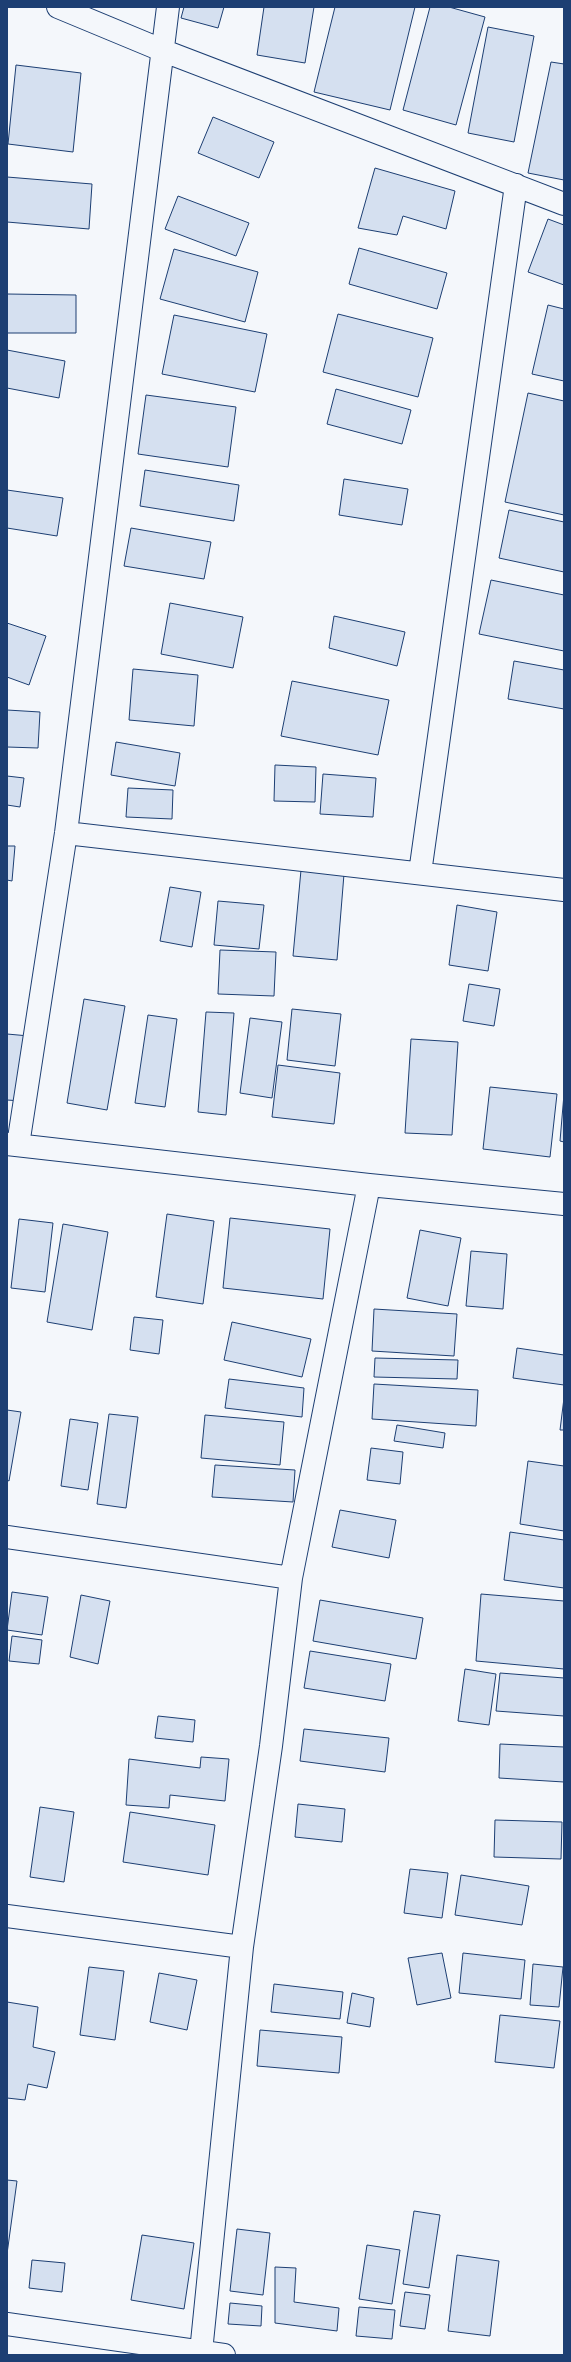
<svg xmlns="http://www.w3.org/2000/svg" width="571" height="2362" viewBox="0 0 571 2362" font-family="'Titillium Web',sans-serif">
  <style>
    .building { fill: #d5e0f0; stroke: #1d3f73 }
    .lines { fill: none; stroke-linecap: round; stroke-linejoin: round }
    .minor-casing { stroke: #1d3f73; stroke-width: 24 }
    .minor { stroke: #f4f7fb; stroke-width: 22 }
  </style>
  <rect width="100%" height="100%" fill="#f4f7fb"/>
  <path class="building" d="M184 7H224L218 28 181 18Z
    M264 7H314L305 63 257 55Z
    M335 7H415L390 110 314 92Z
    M430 7H449L485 17 456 125 403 110Z
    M488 27 534 36 514 142 468 133Z
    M551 62 564 64V180L528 173Z
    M16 65 81 73 73 152 8 144Z
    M213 117 274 142 259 178 198 153Z
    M375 168 455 191 446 229 403 216 397 235 358 228Z
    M7 177 92 184 89 229 7 222Z
    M178 196 249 223 236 256 165 229Z
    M548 219 564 225V285L528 272Z
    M359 248 447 273 437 309 349 284Z
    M174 249 258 272 245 322 160 299Z
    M7 294 76 295V333H7Z
    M548 305 564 309V381L532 374Z
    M338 314 433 338 418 397 323 372Z
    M174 315 267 334 255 392 162 374Z
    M7 350 65 361 59 398 7 388Z
    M336 389 411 410 402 444 327 424Z
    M528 393 564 401V515L505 502Z
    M146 395 236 407 228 467 138 454Z
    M145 470 239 485 234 521 140 506Z
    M344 479 408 489 402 525 339 515Z
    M7 490 63 498 57 536 7 528Z
    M509 510 564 522V572L499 558Z
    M131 528 211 542 204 579 124 566Z
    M491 580 564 595V651L479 634Z
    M170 603 243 617 233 668 161 654Z
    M334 616 405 632 397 666 329 648Z
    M7 623 46 636 29 685 7 677Z
    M514 661 564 670V709L508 699Z
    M133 669 198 675 194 726 129 720Z
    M292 681 389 700 378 755 281 736Z
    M7 710 40 712 38 748 7 747Z
    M116 742 180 753 175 786 111 775Z
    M275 765 316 767 315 802 274 801Z
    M323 774 376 778 373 817 320 814Z
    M7 776 24 778 20 807 7 805Z
    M128 788 173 790 172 819 126 817Z
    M7 846H15L12 881 7 880Z
    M301 870 344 874 337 960 293 956Z
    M170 887 201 892 192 947 160 941Z
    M218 901 264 905 259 949 214 945Z
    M457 905 497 912 488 971 449 965Z
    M220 950 276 952 274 996 218 994Z
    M469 984 500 989 494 1026 463 1021Z
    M84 999 125 1006 107 1110 67 1103Z
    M292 1009 341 1014 335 1066 287 1060Z
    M206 1012 234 1013 226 1115 198 1112Z
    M148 1015 177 1019 165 1107 135 1103Z
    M250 1018 282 1022 272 1098 240 1093Z
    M7 1034 29 1036 22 1101 7 1100Z
    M411 1039 458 1042 452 1135 405 1133Z
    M278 1065 340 1073 334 1124 272 1117Z
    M490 1087 557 1094 550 1157 483 1149Z
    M564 1094V1142L560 1141Z
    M167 1214 214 1221 203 1304 156 1297Z
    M230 1218 330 1229 323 1299 223 1288Z
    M19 1219 53 1223 45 1292 11 1288Z
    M63 1224 108 1232 92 1330 47 1322Z
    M420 1230 461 1238 448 1306 407 1298Z
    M471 1251 507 1254 503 1309 466 1306Z
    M374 1309 457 1314 454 1356 372 1351Z
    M134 1317 163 1320 159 1354 130 1350Z
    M232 1322 311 1339 302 1377 224 1360Z
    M517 1348 564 1355V1385L513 1378Z
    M375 1358 458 1360 457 1379 374 1377Z
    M229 1379 304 1388 302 1417 225 1408Z
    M374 1384 478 1390 476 1426 372 1419Z
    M564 1398V1430H560Z
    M7 1410 21 1412 9 1481 7 1480Z
    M109 1414 138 1417 126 1508 97 1504Z
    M205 1415 284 1422 280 1465 201 1458Z
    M70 1419 98 1423 88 1490 61 1486Z
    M397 1425 445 1433 443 1448 394 1441Z
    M371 1448 403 1452 400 1484 367 1480Z
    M528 1461 564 1466V1531L520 1524Z
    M215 1465 295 1470 293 1502 212 1497Z
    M340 1510 396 1520 389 1558 332 1547Z
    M510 1532 564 1540V1588L504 1580Z
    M12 1592 48 1597 42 1635 7 1630Z
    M481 1594 564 1601V1669L476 1661Z
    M81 1595 110 1601 98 1664 70 1657Z
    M320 1600 423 1618 416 1659 313 1641Z
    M12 1636 42 1640 39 1664 9 1661Z
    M310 1651 391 1664 385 1701 304 1688Z
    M465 1669 496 1674 489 1725 458 1721Z
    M500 1673 564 1678V1716L496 1711Z
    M158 1716 195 1720 193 1742 155 1738Z
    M304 1729 389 1738 385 1772 300 1761Z
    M500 1744 564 1747V1782L499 1778Z
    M201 1757 229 1759 225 1801 170 1795 169 1808 126 1805 129 1759 200 1768Z
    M298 1804 345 1809 342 1842 295 1837Z
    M40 1807 74 1812 64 1882 30 1877Z
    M130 1812 215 1825 208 1875 123 1862Z
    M495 1820 562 1822 561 1859 494 1857Z
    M410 1869 448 1873 442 1918 404 1913Z
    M461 1875 529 1886 522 1925 455 1915Z
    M442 1953 451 1998 417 2005 408 1958Z
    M463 1953 525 1960 521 1999 459 1993Z
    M533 1964 563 1967 559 2007 530 2005Z
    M89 1967 124 1971 115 2040 80 2035Z
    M159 1973 197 1980 187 2030 150 2022Z
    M274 1984 343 1992 340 2019 271 2012Z
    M352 1993 374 1998 370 2027 347 2023Z
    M7 2002 38 2007 33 2047 55 2052 47 2088 28 2084 25 2100 7 2098Z
    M500 2015 560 2021 554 2068 495 2062Z
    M260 2030 342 2037 339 2073 257 2066Z
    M7 2180 17 2181 7 2254Z
    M414 2211 440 2215 429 2288 403 2284Z
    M237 2229 270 2233 263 2295 230 2291Z
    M142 2235 194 2243 184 2309 131 2300Z
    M367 2245 400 2250 392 2304 359 2299Z
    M457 2255 499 2261 490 2336 448 2331Z
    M32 2260 65 2263 62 2292 29 2288Z
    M275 2267 296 2268 294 2302 339 2308 337 2331 275 2323Z
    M405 2292 430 2295 425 2329 400 2326Z
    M230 2303 262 2306 261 2326 228 2324Z
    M359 2307 395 2310 392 2339 356 2336Z"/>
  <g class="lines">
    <defs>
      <path id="minor" d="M58 7 164 51 564 204
        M66 833 564 890
        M420 873 516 185
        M7 1144 369 1185 564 1204
        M18 1145 66 833 168 7
        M7 1537 291 1578
        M7 1916 242 1947
        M7 2324 224 2355
        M201 2352 242 1947 271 1746 291 1578 369 1185"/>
    </defs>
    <use href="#minor" class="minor-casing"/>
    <use href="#minor" class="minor"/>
  </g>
  <rect width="571" height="2362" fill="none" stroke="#1d3f73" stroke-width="16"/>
</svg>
